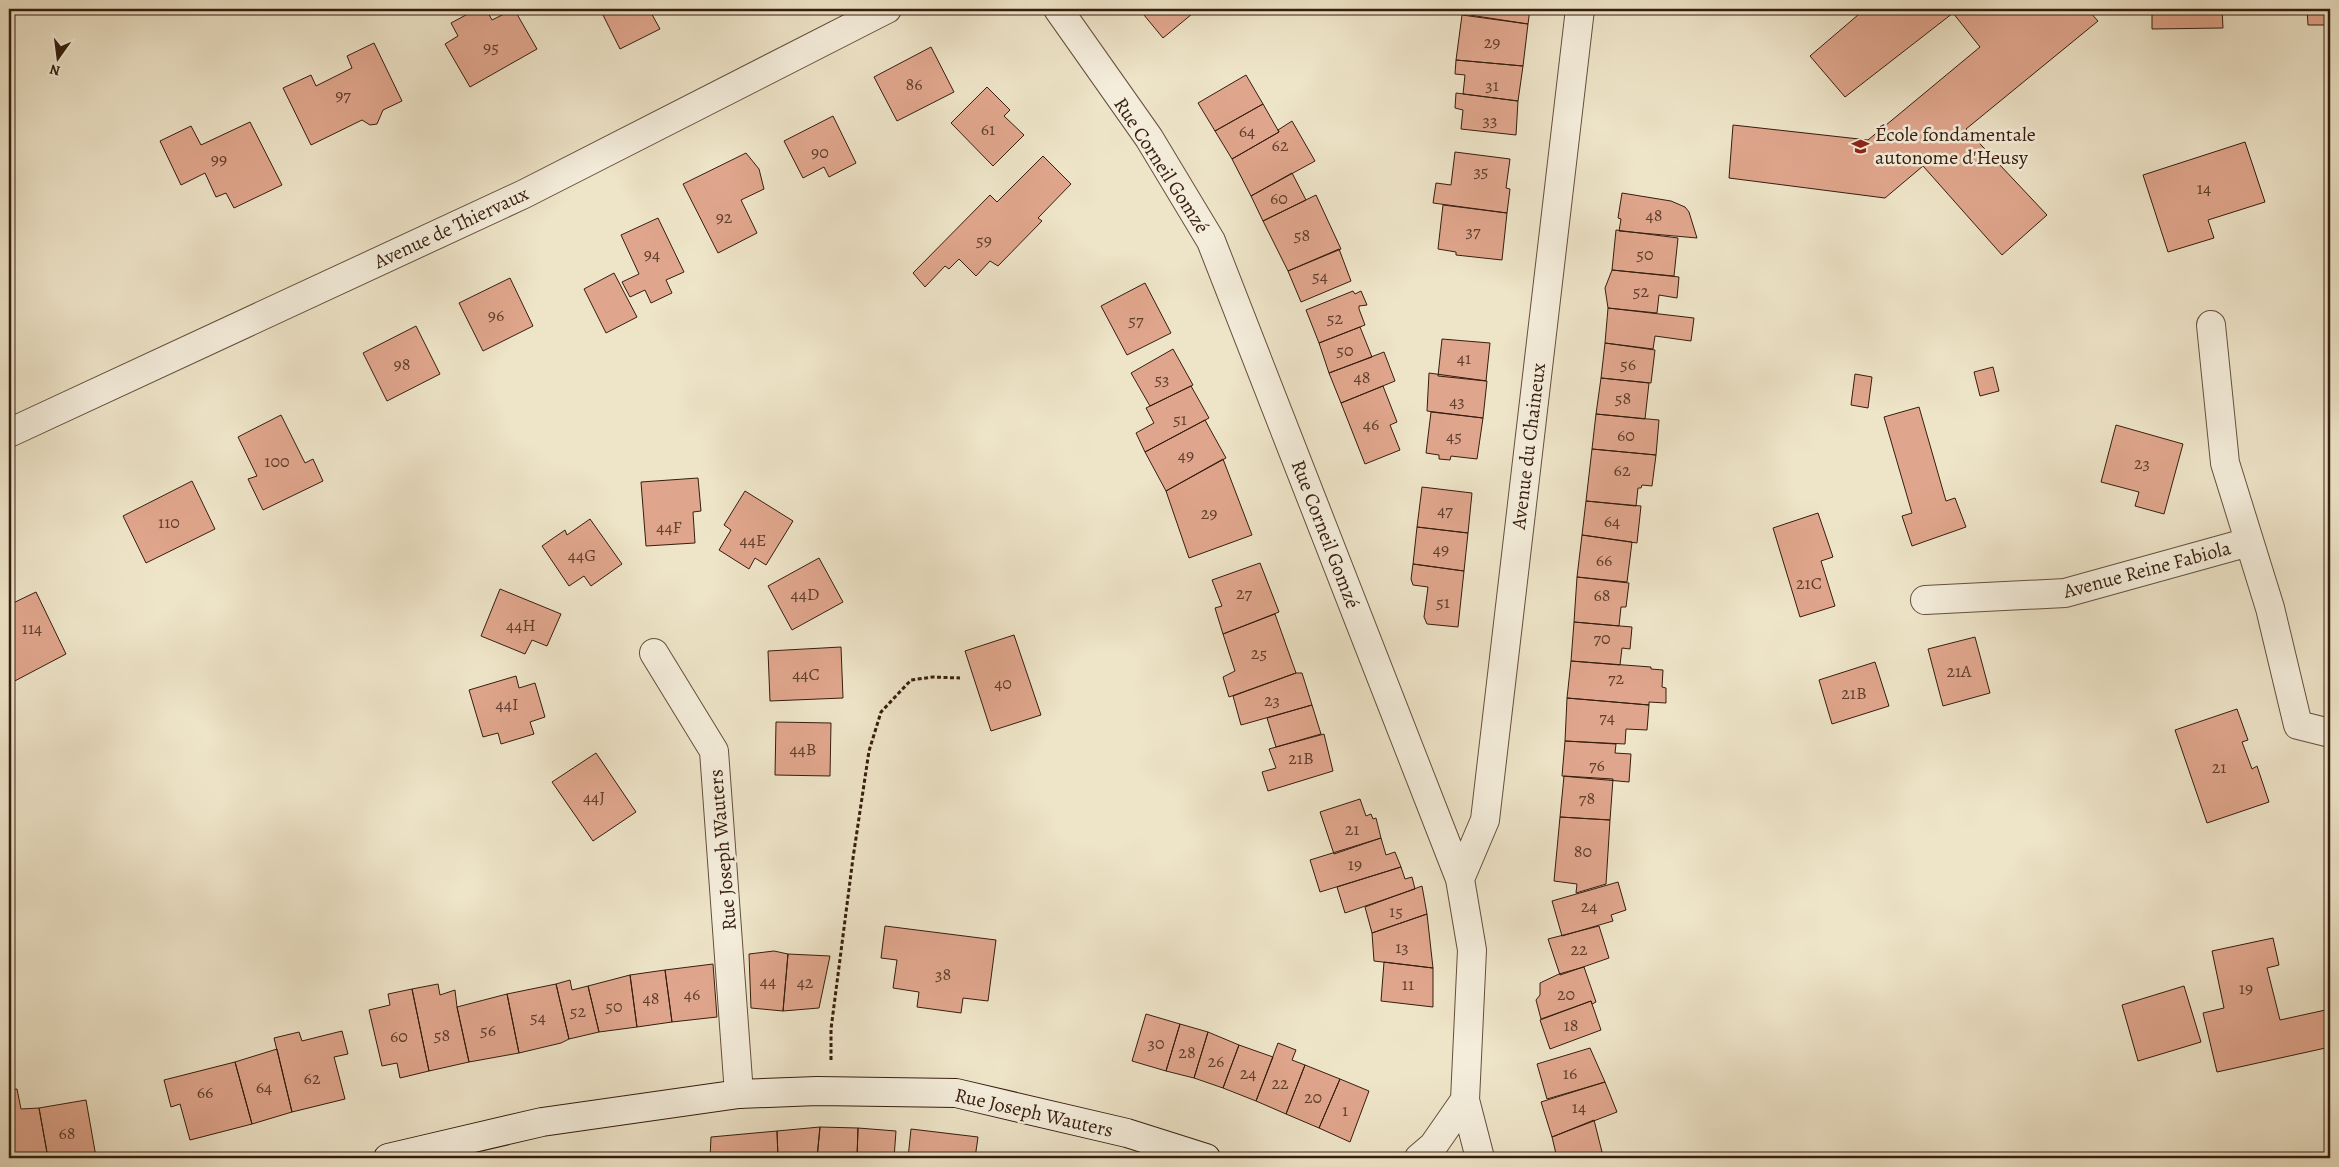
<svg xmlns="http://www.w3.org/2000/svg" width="2339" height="1167" viewBox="0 0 2339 1167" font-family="Alegreya,serif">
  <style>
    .building { fill: #e0a68d; stroke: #361d0d }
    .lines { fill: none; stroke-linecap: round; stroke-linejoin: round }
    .street-casing { stroke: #644f3c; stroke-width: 30 }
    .secondary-casing { stroke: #361d0d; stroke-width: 30 }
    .path { stroke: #361d0d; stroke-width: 3; stroke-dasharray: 4 2.5; stroke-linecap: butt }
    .street { stroke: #f4eddb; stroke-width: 28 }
    .secondary { stroke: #f4eddb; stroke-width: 28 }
    .labels { text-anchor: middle; stroke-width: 5; stroke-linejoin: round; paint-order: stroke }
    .number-label { font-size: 18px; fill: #603f2d }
    .poi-label { font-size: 20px; fill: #361d0d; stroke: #f4eddb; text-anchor: start }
    .street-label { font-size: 20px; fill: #361d0d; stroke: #f4eddb }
  </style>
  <rect width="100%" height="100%" fill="#eee4c8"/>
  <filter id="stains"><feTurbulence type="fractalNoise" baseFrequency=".004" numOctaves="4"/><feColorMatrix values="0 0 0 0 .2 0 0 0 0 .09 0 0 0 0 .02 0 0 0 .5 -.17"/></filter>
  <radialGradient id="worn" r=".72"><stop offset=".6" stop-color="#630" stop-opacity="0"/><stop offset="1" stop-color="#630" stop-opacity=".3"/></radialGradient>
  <path class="building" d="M477 9H486L492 20 514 9 537 49 470 87 445 44 458 36 451 23Z
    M600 9H649L660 29 620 49Z
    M1139 9H1198L1163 38Z
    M1464 9H1530L1528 24 1463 14Z
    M1865 9H2087L2098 21 1966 129 2047 215 2002 255 1923 166 1885 198 1729 178 1733 125 1868 140 1980 47 1953 13 1845 97 1810 56Z
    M2125 9H2222L2223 28 2152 29V10L2125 12Z
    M2307 9H2330V38H2328L2327 25H2308Z
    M1462 15 1528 24 1523 66 1456 60Z
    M374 43 402 101 383 110 377 124 370 125 362 120 311 145 283 88 311 75 316 86 352 68 347 56Z
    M931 47 954 92 897 121 874 77Z
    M1456 60 1523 66 1518 101 1463 94 1465 75 1455 74Z
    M1246 75 1263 104 1215 131 1198 103Z
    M987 87 1010 110 1004 116 1024 135 993 166 951 123Z
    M1456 93 1518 101 1516 135 1461 129 1463 110 1455 108Z
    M1263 104 1279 132 1232 159 1215 131Z
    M833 116 856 163 829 177 824 167 803 178 784 141Z
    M1292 121 1315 161 1251 196 1232 159 1279 132 1278 130Z
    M250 122 282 185 234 208 226 193 216 197 205 173 181 185 160 141 191 126 201 145Z
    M2245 142 2265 202 2208 220 2214 238 2168 252 2143 175Z
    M1455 152 1510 159 1506 188 1510 189 1507 213 1433 203 1436 183 1451 185Z
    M746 153 759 169 764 189 741 200 757 233 718 253 683 184Z
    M1043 156 1071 184 1038 218 1042 221 998 266 990 261 976 276 959 259 949 269 945 266 925 287 913 273 990 195 997 202Z
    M1292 173 1306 200 1263 221 1251 196Z
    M1622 193 1671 201 1685 207 1689 212 1697 238 1619 231 1621 219 1618 218Z
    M1316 195 1341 249 1288 271 1263 221Z
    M1443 205 1507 213 1502 260 1456 255V252L1438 249Z
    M658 218 684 272 666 280 672 293 651 303 645 290 630 297 622 282 639 274 621 235Z
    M1616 230 1678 238 1674 276 1612 270Z
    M1339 249 1351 281 1301 302 1288 271Z
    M1612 270 1679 277 1677 298 1659 295 1657 313 1608 308 1605 288Z
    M614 273 637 317 606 333 584 289Z
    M510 278 533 326 483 351 459 303Z
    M1145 283 1171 333 1127 355 1101 306Z
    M1353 291 1355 294 1361 291 1367 305 1359 306V309L1365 325 1319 343 1306 310Z
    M1608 308 1694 318 1691 341 1655 336 1653 349 1605 343Z
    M416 326 440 374 387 401 363 353Z
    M1360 327 1372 357 1329 373 1319 343Z
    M1442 339 1490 343 1486 381 1438 376Z
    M1605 343 1655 350 1651 383 1601 378Z
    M1173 349 1193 385 1150 406 1131 373Z
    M1384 352 1395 381 1341 403 1329 373Z
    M1993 367 1999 391 1980 396 1974 372Z
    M1429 373 1487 381 1483 418 1427 411Z
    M1855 374 1872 377 1868 408 1851 405Z
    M1601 378 1649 383 1645 419 1596 414Z
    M1191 386 1209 418 1145 452 1136 433 1154 423 1146 408Z
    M1383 386 1397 422 1390 425 1400 450 1365 464 1341 403Z
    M1919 407 1946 501 1955 498 1966 527 1912 546 1902 516 1912 513 1884 417Z
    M1431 412 1483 418 1477 459 1451 456 1450 460 1439 459V455L1426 453Z
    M1596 414 1659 420 1656 455 1592 449Z
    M281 415 305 463 313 459 323 481 263 510 248 479 257 476 238 437Z
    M1205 420 1226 458 1166 491 1145 452Z
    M2116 425 2183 444 2164 514 2135 506 2139 492 2101 482Z
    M1592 449 1656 455 1652 486 1642 485 1641 488H1638L1636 506 1586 501Z
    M1223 459 1252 535 1189 558 1166 491Z
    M698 478 701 511 693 512 695 543 646 546 641 482Z
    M192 481 215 529 146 563 123 516Z
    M1422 487 1472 493 1468 533 1417 527Z
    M745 491 793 521 766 565 755 558 749 569 719 550 731 530 724 525Z
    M1586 501 1641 506 1637 543 1582 535Z
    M1818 513 1833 557 1821 561 1835 606 1800 617 1773 528Z
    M590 519 622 564 591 586 584 576 569 586 542 546 565 530 567 535Z
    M1417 527 1468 533 1464 571 1413 564Z
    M1582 535 1632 542 1627 582 1577 577Z
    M819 558 843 602 792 630 768 586Z
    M1260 563 1279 612 1223 634 1215 608 1222 606 1212 580Z
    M1413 564 1464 571 1458 627 1427 624 1424 617 1428 587 1413 585 1411 579Z
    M1577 577 1629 583 1626 607H1621L1619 626 1574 622Z
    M500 589 561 614 547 646 532 640 525 654 481 636Z
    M36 592 66 654 9 684V605Z
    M1275 614 1296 673 1229 697 1223 677 1235 671 1223 634Z
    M1574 622 1632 627 1630 649 1622 648 1620 665 1571 661Z
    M1014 635 1041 715 991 731 965 651Z
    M1975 637 1990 693 1943 706 1928 649Z
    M841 647 843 698 770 701 768 651Z
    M1571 661 1651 667V669L1663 670 1662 687 1666 688V703L1649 702V705L1567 698Z
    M1875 662 1889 706 1832 724 1819 680Z
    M1296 673H1302L1312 705 1241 725 1233 696Z
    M516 676 519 688 535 683 545 717 530 722 534 734 501 744 498 733 483 737 469 690Z
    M1567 698 1649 705 1647 730 1626 729 1625 744 1565 741Z
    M1312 705 1321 734 1276 747 1267 718Z
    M2237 709 2248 740 2242 742 2252 769 2257 766 2269 802 2207 823 2175 730Z
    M776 722 831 723 830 776 775 775Z
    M1324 734 1333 771 1268 791 1262 772 1276 768 1269 749Z
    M1565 741 1616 744 1615 753 1631 754 1629 782 1562 776Z
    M596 753 636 812 593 841 552 782Z
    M1564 776 1613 779 1610 820 1560 817Z
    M1360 799 1366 816 1371 814 1373 819 1376 818 1381 838 1334 854 1320 812Z
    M1560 817 1610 820 1606 884 1576 893 1577 884 1554 881Z
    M1381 838 1386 855 1395 852 1401 867 1320 892 1310 860Z
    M1401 867 1405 879 1412 877 1415 889 1345 913 1337 887Z
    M1618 882 1626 910 1611 915 1613 921 1562 936 1552 901Z
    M1422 886 1427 914 1372 933 1365 907Z
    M1427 914 1433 968 1374 961 1372 933Z
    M885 926 996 940 988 1001 963 998 961 1013 917 1007 919 992 893 988 897 960 881 958Z
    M1599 926 1609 958 1560 975 1548 939Z
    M2273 938 2279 965 2267 968 2280 1020 2330 1009V1047L2217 1072 2203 1013 2224 1008 2212 951Z
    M774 951 788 954 783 1011 751 1008 749 954Z
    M788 954 830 956 819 1008 783 1011Z
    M1384 962 1433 968V1007L1381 1001Z
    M713 964 717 1017 672 1022 665 970Z
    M1584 967 1596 1002 1592 1004 1591 1001 1541 1019 1536 1000 1540 995V983L1559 974Z
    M665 970 672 1022 637 1027 630 975Z
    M630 975 637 1027 599 1032 588 986Z
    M570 980 572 990 588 986 599 1032 569 1039 556 984Z
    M438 984 440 995 455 990 457 1007 469 1062 429 1071 412 989Z
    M556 984 569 1039 561 1043 519 1053 507 994Z
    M2184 986 2201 1042 2138 1061 2122 1005Z
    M412 989 429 1071 400 1078 397 1063 382 1066 369 1010 390 1005 388 994Z
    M507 994 519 1053 469 1062 457 1007Z
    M1591 1001 1601 1030 1550 1049 1540 1020Z
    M1146 1014 1180 1024 1166 1071 1132 1061Z
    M1180 1024 1208 1032 1194 1078 1166 1071Z
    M342 1031 348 1054 334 1057 345 1099 292 1112 274 1038 299 1032 302 1041Z
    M1208 1032 1239 1045 1223 1088 1194 1078Z
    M1278 1043 1296 1050 1292 1060 1305 1065 1286 1114 1256 1101Z
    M1239 1045 1273 1057 1256 1101 1223 1088Z
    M1590 1048 1605 1082 1547 1099 1537 1064Z
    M277 1049 292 1112 252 1124 235 1062Z
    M235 1062 252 1124 190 1140 180 1104 171 1107 164 1080Z
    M1305 1065 1340 1079 1319 1128 1286 1114Z
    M1340 1079 1369 1091 1350 1142 1319 1128Z
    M1605 1082 1617 1112 1552 1137 1541 1102Z
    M17 1089 21 1109 39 1108 48 1158H9V1090Z
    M86 1100 96 1157 48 1158 39 1108Z
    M1594 1120 1602 1152 1583 1158H1557L1552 1137Z
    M820 1127 817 1158H778L777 1131Z
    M820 1127 858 1128 857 1158H817Z
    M858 1128 896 1131 894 1158H857Z
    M911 1129 978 1137 975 1158H908Z
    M777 1131 778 1158H710L711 1137Z
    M1602 1152 1605 1158H1583Z"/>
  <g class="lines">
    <defs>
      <path id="street" d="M1058 9 1149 138 1211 241 1460 879 1472 950 1465 1100 1480 1158
        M2211 325 2225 463 2270 608 2298 725 2330 733
        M9 433 524 194 887 9
        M1925 600 2065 593 2249 542
        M654 653 714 751 739 1094
        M1460 879 1485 820 1580 9
        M1419 1158 1433 1146 1465 1100"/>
      <path id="secondary" d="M388 1158 542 1122 739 1094 817 1091 956 1093 1127 1133 1206 1158"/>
    </defs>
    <use href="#street" class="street-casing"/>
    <use href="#secondary" class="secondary-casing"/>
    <path class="path" d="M831 1060V1029L853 858 869 751 881 712 911 680 933 677 960 678"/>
    <use href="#street" class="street"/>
    <use href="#secondary" class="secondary"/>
  </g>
  <defs>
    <symbol id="school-bare" viewBox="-9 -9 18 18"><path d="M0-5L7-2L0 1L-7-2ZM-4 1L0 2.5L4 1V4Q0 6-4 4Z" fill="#8f2418" stroke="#f4eddb" stroke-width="2.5" paint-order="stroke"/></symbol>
  </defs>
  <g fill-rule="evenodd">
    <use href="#school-bare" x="1848" y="134" width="25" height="25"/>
  </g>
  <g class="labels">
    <g class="number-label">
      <text x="1492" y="48">29</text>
      <text x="491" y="53">95</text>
      <text x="914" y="90">86</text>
      <text x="1492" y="91">31</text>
      <text x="343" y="101">97</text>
      <text x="1490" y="126">33</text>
      <text x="988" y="135">61</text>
      <text x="1247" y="137">64</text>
      <text x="1280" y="151">62</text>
      <text x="820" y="158">90</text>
      <text x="219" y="165">99</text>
      <text x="1481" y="177">35</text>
      <text x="2204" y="194">14</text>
      <text x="1279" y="204">60</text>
      <text x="1654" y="221">48</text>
      <text x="724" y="223">92</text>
      <text x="1473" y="237">37</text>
      <text x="1302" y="241">58</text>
      <text x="984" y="246">59</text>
      <text x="652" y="260">94</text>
      <text x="1645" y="260">50</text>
      <text x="1320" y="282">54</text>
      <text x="1641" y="297">52</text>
      <text x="496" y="321">96</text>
      <text x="1335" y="324">52</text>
      <text x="1136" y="326">57</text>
      <text x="1345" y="356">50</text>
      <text x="1464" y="364">41</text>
      <text x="402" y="370">98</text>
      <text x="1628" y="370">56</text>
      <text x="1362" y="383">48</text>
      <text x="1162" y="385">53</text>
      <text x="1623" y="404">58</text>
      <text x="1457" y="407">43</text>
      <text x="1180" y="425">51</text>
      <text x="1371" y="430">46</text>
      <text x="1626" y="441">60</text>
      <text x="1454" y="442">45</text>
      <text x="1186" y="461">49</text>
      <text x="277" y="467">100</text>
      <text x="2142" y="469">23</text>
      <text x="1622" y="476">62</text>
      <text x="1445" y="516">47</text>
      <text x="1209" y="519">29</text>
      <text x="1612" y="527">64</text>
      <text x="169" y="528">110</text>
      <text x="669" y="533">44F</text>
      <text x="753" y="546">44E</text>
      <text x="1441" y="555">49</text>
      <text x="582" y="561">44G</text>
      <text x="1604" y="566">66</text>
      <text x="1809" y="589">21C</text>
      <text x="1244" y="599">27</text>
      <text x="805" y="600">44D</text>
      <text x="1602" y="601">68</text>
      <text x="1443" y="608">51</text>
      <text x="521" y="631">44H</text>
      <text x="32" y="634">114</text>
      <text x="1602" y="644">70</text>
      <text x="1259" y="659">25</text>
      <text x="1959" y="677">21A</text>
      <text x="806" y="680">44C</text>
      <text x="1616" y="684">72</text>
      <text x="1003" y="689">40</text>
      <text x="1854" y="699">21B</text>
      <text x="1272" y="706">23</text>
      <text x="507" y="710">44I</text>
      <text x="1607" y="723">74</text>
      <text x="803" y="755">44B</text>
      <text x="1301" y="764">21B</text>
      <text x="1597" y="771">76</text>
      <text x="2219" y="773">21</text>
      <text x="594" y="803">44J</text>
      <text x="1587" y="804">78</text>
      <text x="1352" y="835">21</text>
      <text x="1583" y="857">80</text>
      <text x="1355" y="870">19</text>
      <text x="1589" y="912">24</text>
      <text x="1396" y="917">15</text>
      <text x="1402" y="953">13</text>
      <text x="1579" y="955">22</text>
      <text x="943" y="980">38</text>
      <text x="768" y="987">44</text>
      <text x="805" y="988">42</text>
      <text x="1408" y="990">11</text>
      <text x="2246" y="994">19</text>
      <text x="692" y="1000">46</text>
      <text x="1566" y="1000">20</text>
      <text x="651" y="1004">48</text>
      <text x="614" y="1012">50</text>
      <text x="578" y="1017">52</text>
      <text x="538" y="1023">54</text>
      <text x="1571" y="1031">18</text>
      <text x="488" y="1036">56</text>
      <text x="442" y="1041">58</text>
      <text x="399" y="1042">60</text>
      <text x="1156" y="1049">30</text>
      <text x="1187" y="1058">28</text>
      <text x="1216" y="1067">26</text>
      <text x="1248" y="1079">24</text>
      <text x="1570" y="1079">16</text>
      <text x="312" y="1084">62</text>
      <text x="1280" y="1089">22</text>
      <text x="264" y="1093">64</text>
      <text x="205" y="1098">66</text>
      <text x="1313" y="1103">20</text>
      <text x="1579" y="1113">14</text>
      <text x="1345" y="1116">1</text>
      <text x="67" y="1139">68</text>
    </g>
    <g class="poi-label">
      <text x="1875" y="141">École fondamentale<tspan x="1875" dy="23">autonome d'Heusy</tspan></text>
    </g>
    <g class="street-label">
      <text transform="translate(1162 165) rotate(57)" y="7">Rue Corneil Gomzé</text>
      <text transform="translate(451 227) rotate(-25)" y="7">Avenue de Thiervaux</text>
      <text transform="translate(1528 446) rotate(-83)" y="7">Avenue du Chaineux</text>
      <text transform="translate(1326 534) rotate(69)" y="7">Rue Corneil Gomzé</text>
      <text transform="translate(2147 569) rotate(-15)" y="7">Avenue Reine Fabiola</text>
      <text transform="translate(722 850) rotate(-95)" y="7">Rue Joseph Wauters</text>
      <text transform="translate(1034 1112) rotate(13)" y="7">Rue Joseph Wauters</text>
    </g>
  </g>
  <rect width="2339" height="1167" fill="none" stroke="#eee4c8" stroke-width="30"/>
  <rect x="10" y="10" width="2319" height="1147" fill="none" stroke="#361d0d" stroke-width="2.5"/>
  <rect x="15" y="15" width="2309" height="1137" fill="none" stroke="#361d0d"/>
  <g transform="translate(58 58) rotate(194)" stroke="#f4eddb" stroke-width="4" paint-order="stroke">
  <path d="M0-4L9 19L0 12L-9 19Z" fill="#361d0d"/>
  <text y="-8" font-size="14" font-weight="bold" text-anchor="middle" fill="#361d0d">N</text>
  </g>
  <rect width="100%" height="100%" filter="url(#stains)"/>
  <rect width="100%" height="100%" fill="url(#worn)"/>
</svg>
